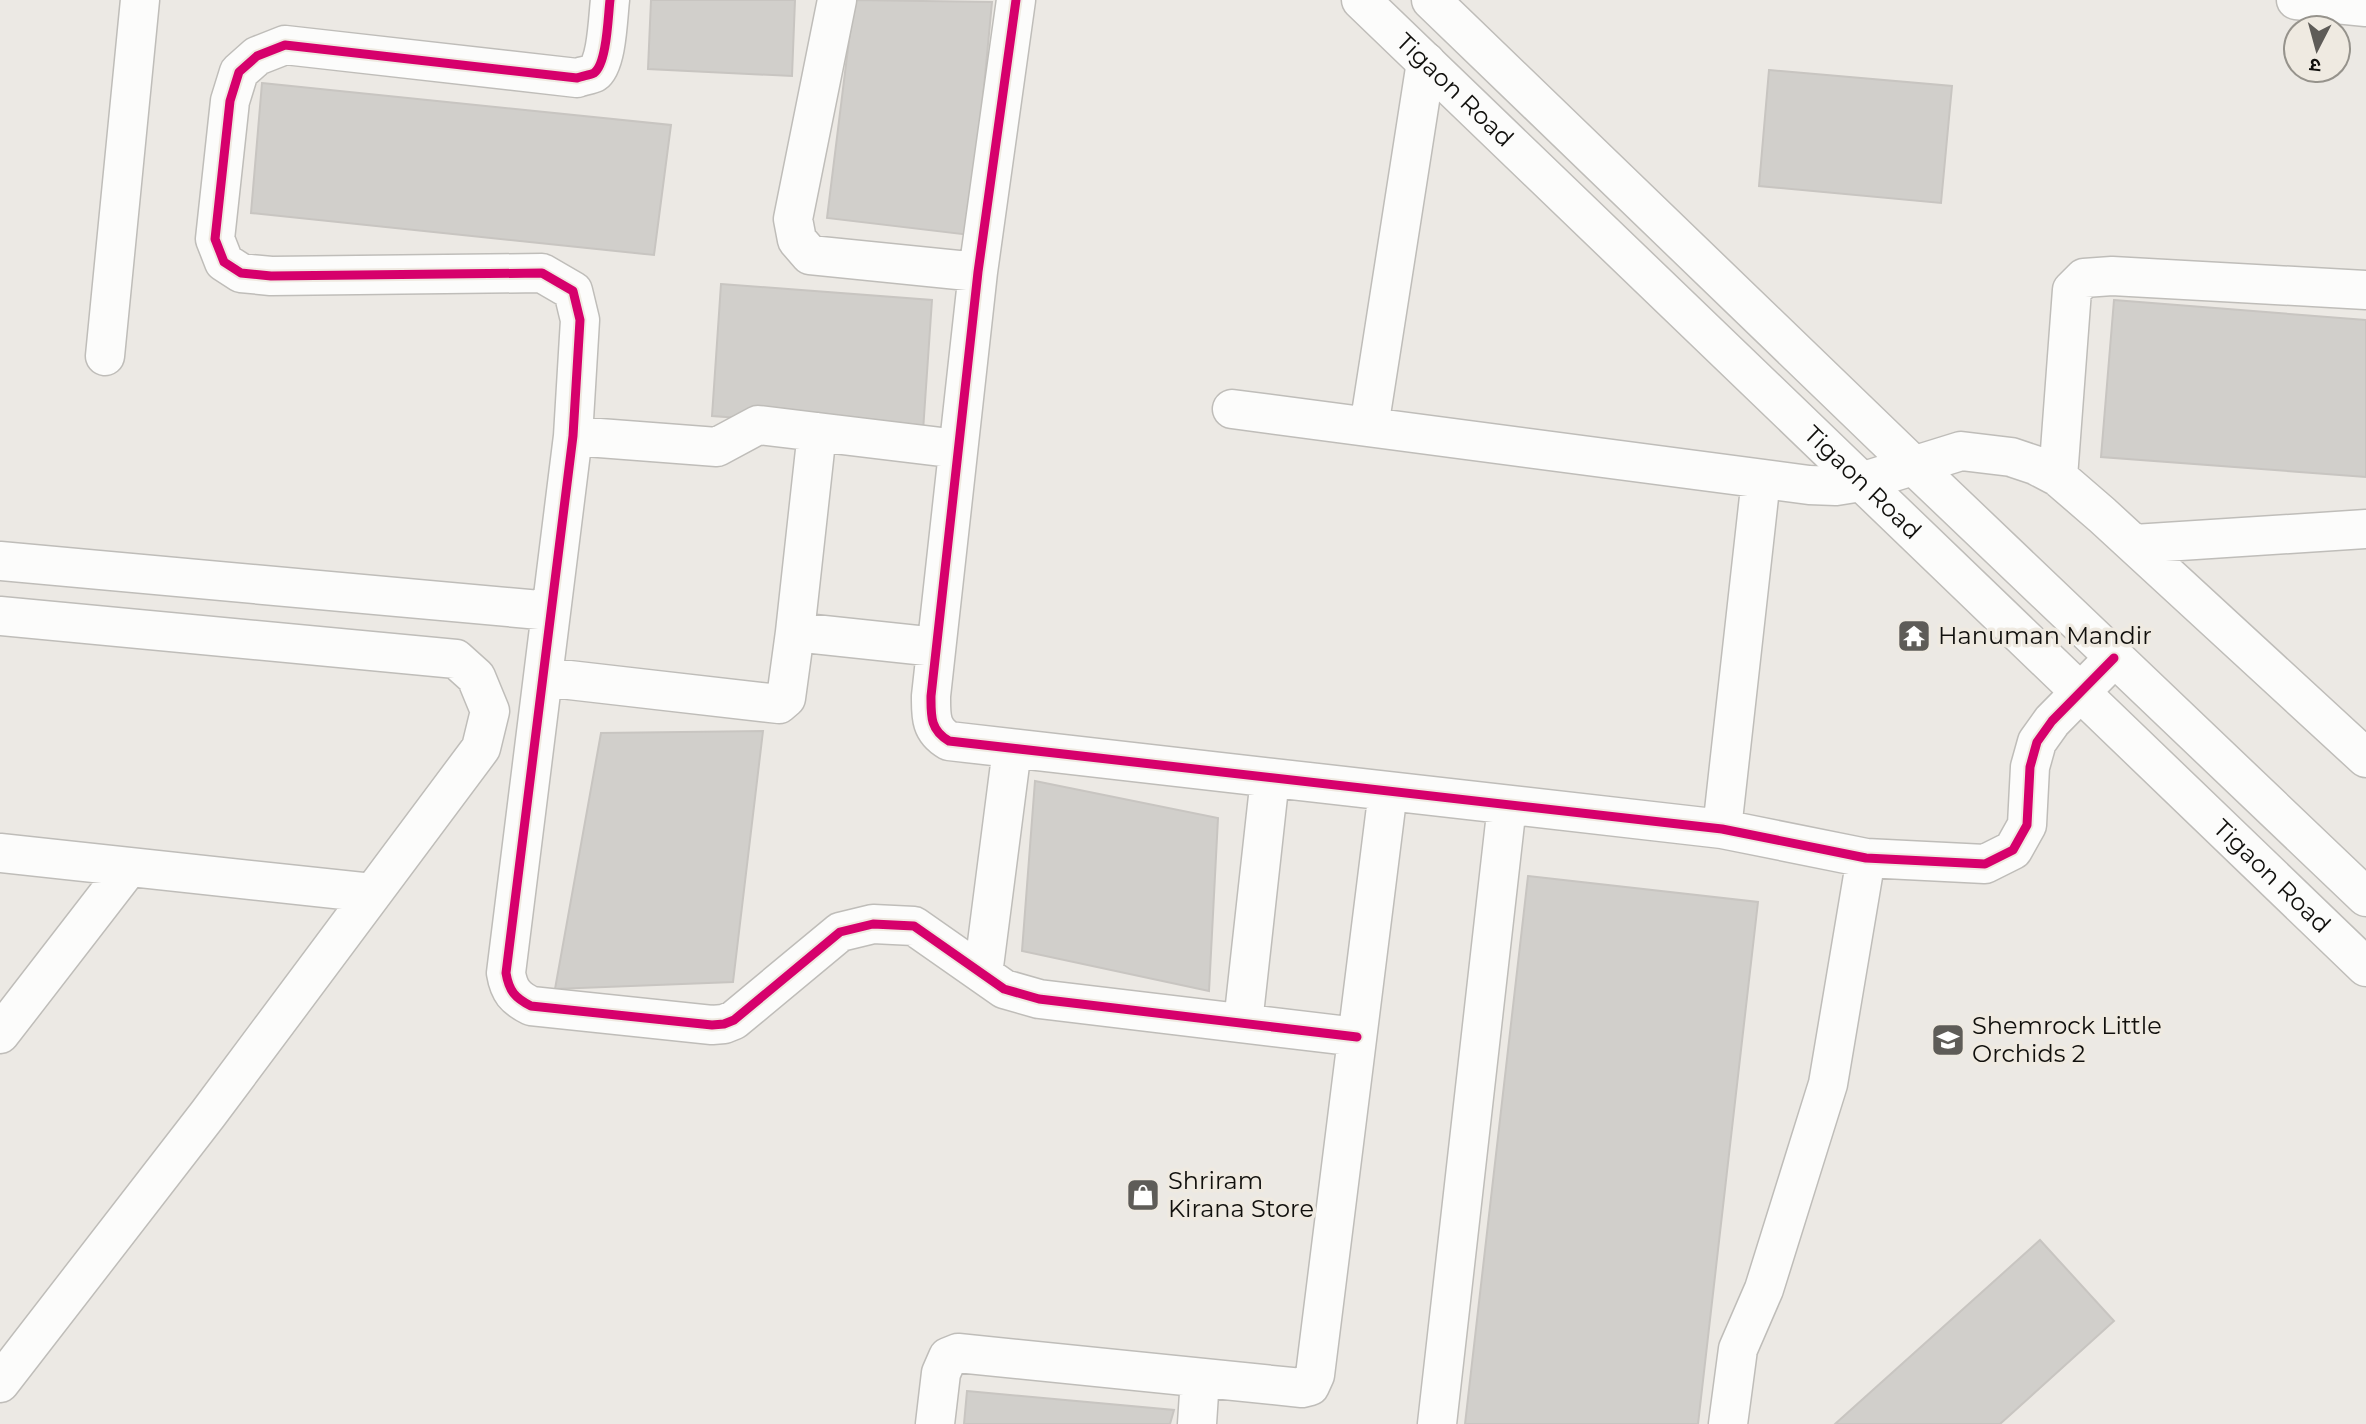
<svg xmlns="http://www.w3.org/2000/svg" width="2366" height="1424" viewBox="0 0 2366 1424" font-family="Montserrat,'Noto Sans Devanagari',sans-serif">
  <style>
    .building { fill: #d1cfcb; stroke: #c8c5c1; stroke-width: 2 }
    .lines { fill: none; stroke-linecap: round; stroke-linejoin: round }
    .minor-casing { stroke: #bfbdb9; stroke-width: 41 }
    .tertiary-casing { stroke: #bfbdb9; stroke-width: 41 }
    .minor { stroke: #fcfcfb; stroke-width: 38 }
    .tertiary { stroke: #fcfcfb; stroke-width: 38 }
    .cycleway-casing { stroke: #efeae1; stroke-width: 13 }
    .cycleway { stroke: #d6006c; stroke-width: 9 }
    .labels { text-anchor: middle; stroke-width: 7; stroke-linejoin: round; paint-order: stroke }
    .street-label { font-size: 24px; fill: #11100d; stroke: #efeae1 }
    .poi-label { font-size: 24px; fill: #11100d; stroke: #efeae1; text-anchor: start }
  </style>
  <rect width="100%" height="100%" fill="#ece9e4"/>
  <path class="building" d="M651 0H795L792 76 648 69Z
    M854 0 992 2 970 235 827 218Z
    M1769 70 1952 86 1941 203 1759 186Z
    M262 83 671 125 654 255 251 213Z
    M721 284 932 300 923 431 712 416Z
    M2114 300 2366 320V477L2101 457Z
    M763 731 733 982 555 989 601 733Z
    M1035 781 1218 818 1209 991 1022 951Z
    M1528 876 1758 902 1698 1424H1465Z
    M2040 1240 2114 1321 2000 1424H1835Z
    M967 1391 1174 1410 1170 1424H964Z"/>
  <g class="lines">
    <defs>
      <path id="minor" d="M610 0C608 16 607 64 594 73 590 75 582 76 577 78L285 45 257 56 239 72 230 101 215 239 224 262 241 273 271 276 542 273 573 291 580 320 573 436 506 973C509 991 515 998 531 1006L712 1025 724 1024 734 1020 840 932 873 924 914 926 1004 989 1039 999 1357 1037
        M837 0 793 219 797 240 810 255 978 272
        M1016 0 978 272 931 696C931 716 930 730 949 741L1722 829 1866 858 1985 864 2013 850 2027 825 2030 767 2037 742 2052 721 2114 658
        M2296 0 2366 7
        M105 356 140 0
        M1232 409 1809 485 1836 486 1861 482 1961 451 2011 457 2035 465 2058 477 2102 515 2366 758
        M1369 427 1426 62
        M573 436 717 447 758 425 817 432
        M2058 477 2072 290 2084 278 2112 276 2366 290
        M2134 544 2366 529
        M0 561 551 611
        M0 616 456 659 476 677 490 711 481 748 208 1114 0 1383
        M795 632 817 432 958 449
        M543 677 779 704 786 698 795 632 936 647
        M1722 829 1761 479
        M0 853 372 893
        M983 974 1012 749
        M1243 1023 1270 778
        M0 1034 129 867
        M935 1424 941 1373 948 1357 958 1353 1302 1388 1310 1386 1315 1375 1388 791
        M1197 1424 1200 1378
        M1437 1424 1507 805
        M1728 1424 1738 1349 1764 1289 1828 1084 1866 858"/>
      <g id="tertiary">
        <path id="s1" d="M1361 0 2366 967"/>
        <path d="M1431 0 1913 465 2366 897"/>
      </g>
    </defs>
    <use href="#minor" class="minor-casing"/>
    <use href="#tertiary" class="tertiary-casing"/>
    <use href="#minor" class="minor"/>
    <use href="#tertiary" class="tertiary"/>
    <defs>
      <path id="cycleway" d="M610 0C608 16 607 64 594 73 590 75 582 76 577 78L285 45 257 56 239 72 230 101 215 239 224 262 241 273 271 276 542 273 573 291 580 320 573 436 506 973C509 991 515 998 531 1006L712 1025 724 1024 734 1020 840 932 873 924 914 926 1004 989 1039 999 1357 1037
        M1016 0 978 272 931 696C931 716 930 730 949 741L1722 829 1866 858 1985 864 2013 850 2027 825 2030 767 2037 742 2052 721 2114 658"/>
    </defs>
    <use href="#cycleway" class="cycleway-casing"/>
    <use href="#cycleway" class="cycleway"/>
  </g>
  <defs>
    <symbol id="temple-square" viewBox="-11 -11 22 22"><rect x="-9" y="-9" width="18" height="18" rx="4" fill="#5e5c58" stroke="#efeae1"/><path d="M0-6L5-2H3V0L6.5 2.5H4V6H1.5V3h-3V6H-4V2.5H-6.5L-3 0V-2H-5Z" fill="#fff"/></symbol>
    <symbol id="school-square" viewBox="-11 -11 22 22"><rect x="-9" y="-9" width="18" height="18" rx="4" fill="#5e5c58" stroke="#efeae1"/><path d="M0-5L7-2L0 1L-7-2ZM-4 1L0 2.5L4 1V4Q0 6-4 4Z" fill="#fff"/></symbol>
    <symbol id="shop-square" viewBox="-11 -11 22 22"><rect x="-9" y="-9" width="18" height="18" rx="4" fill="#5e5c58" stroke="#efeae1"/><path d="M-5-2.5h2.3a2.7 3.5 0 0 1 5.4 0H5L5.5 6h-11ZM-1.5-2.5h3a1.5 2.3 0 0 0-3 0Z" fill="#fff"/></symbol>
  </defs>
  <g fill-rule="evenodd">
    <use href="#temple-square" x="1895" y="617" width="38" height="38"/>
    <use href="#school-square" x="1929" y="1021" width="38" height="38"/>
    <use href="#shop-square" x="1124" y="1176" width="38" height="38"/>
  </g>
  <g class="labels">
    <g class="street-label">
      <text dy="8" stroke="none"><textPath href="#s1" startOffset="130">Tigaon Road</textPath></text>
      <text dy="8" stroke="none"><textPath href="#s1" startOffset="696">Tigaon Road</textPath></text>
      <text dy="8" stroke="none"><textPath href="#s1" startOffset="1264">Tigaon Road</textPath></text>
    </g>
    <g class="poi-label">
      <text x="1938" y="644">Hanuman Mandir</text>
      <text x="1972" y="1034">Shemrock Little<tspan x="1972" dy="28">Orchids 2</tspan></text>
      <text x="1168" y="1189">Shriram<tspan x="1168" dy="28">Kirana Store</tspan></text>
    </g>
  </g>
  <g transform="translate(2317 49) rotate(186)"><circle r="33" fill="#efeae1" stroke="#96938c" stroke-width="2"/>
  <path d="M0-5L12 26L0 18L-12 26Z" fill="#5e5c58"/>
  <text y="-10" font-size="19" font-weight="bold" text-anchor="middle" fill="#11100d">उ</text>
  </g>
</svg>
